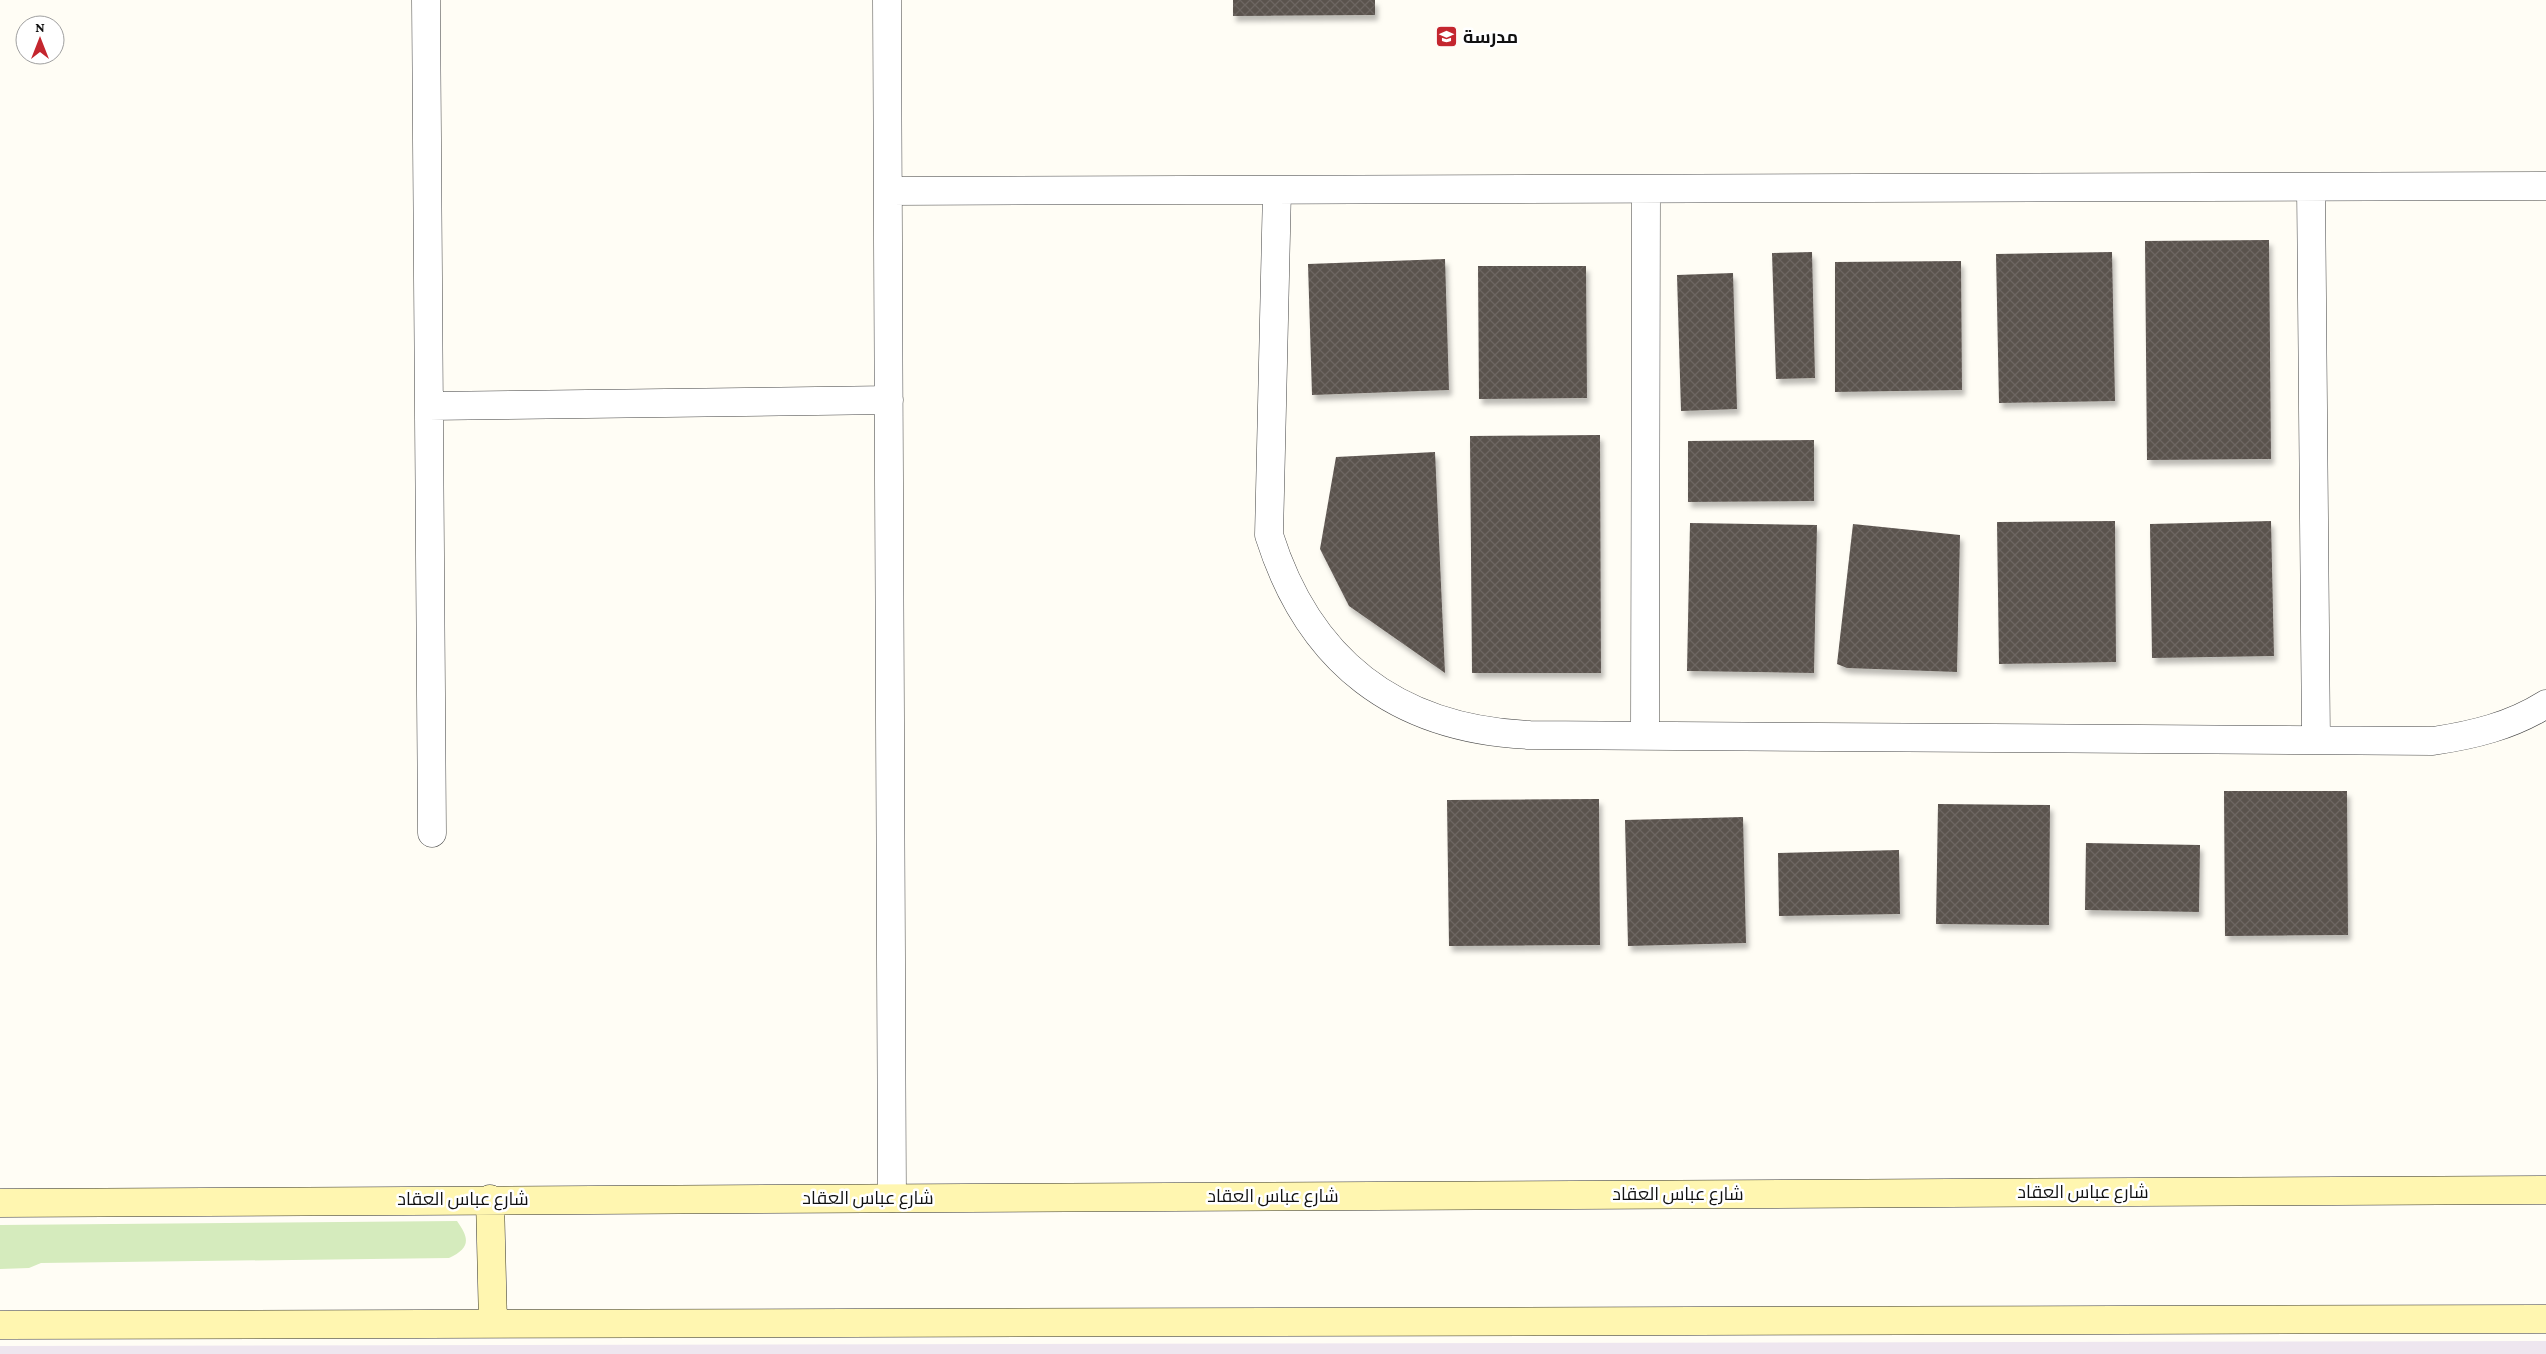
<svg xmlns="http://www.w3.org/2000/svg" width="2546" height="1354" viewBox="0 0 2546 1354" font-family="'Crimson Pro',Cairo,serif">
  <style>
    .industrial { fill: #eee6ef }
    .garden { fill: #d5ebbd }
    .building { fill: url(#building-cross-hatch); filter: url(#shadow) }
    .lines { fill: none; stroke-linecap: round; stroke-linejoin: round }
    .street-casing { stroke: #444; stroke-width: 29 }
    .secondary-casing { stroke: #333; stroke-width: 29 }
    .street { stroke: #fff; stroke-width: 28 }
    .secondary { stroke: #fff6b0; stroke-width: 28 }
    .labels { text-anchor: middle; stroke-width: 5; stroke-linejoin: round; paint-order: stroke }
    .poi-label { font-size: 18px; font-weight: bold; fill: #111; stroke: #fff; text-anchor: start }
    .street-label { font-size: 18px; fill: #111; stroke: #fff }
  </style>
  <defs>
    <pattern id="building-cross-hatch" width="8" height="8" patternUnits="userSpaceOnUse" patternTransform="scale(1.25)"><rect width="8" height="8" fill="#5a524d"/><path d="M0 0l8 8M0 8l8-8" fill="none" stroke="#6d6662"/></pattern>
    <filter id="shadow"><feDropShadow dx="3" dy="5.5" stdDeviation="2.5" flood-color="#0004"/></filter>
  </defs>
  <rect width="100%" height="100%" fill="#fffdf5"/>
  <path class="industrial" d="M2546 1341V1354H0V1346Z"/>
  <path class="garden" d="M457 1221C470 1239 470 1248 449 1258L41 1263 29 1268 0 1269V1225Z"/>
  <path class="building" d="M1233 0H1375V15L1233 16Z
    M2269 240 2271 459 2147 460 2145 241Z
    M1812 252 1815 378 1776 379 1772 253Z
    M2112 252 2115 401 1999 403 1996 254Z
    M1445 259 1449 390 1312 395 1308 264Z
    M1961 261 1962 390 1835 392V262Z
    M1478 266H1586L1587 398 1479 399Z
    M1733 273 1737 409 1681 411 1677 275Z
    M1600 435 1601 673H1472L1470 436Z
    M1814 440V501L1688 502V441Z
    M1435 452 1445 673 1349 606 1320 549 1336 457Z
    M2115 521 2116 662 1999 664 1997 522Z
    M2271 521 2274 656 2152 658 2150 524Z
    M1690 523 1817 525 1814 673 1687 671Z
    M1853 524 1960 535 1957 672 1847 668 1837 664Z
    M2224 791H2347L2348 935 2225 936Z
    M1599 799 1600 945 1449 946 1447 800Z
    M1938 804 2050 805 2049 925 1936 924Z
    M1743 817 1746 943 1628 946 1625 820Z
    M2086 843 2200 845 2199 912 2085 910Z
    M1899 850 1900 914 1779 916 1778 853Z"/>
  <g class="lines">
    <defs>
      <path id="street" d="M426 0 432 833
        M887 0 892 1198
        M2311 187 2316 740
        M1277 190 1269 535C1309 662 1396 729 1530 735L2433 741C2473 735 2511 726 2546 704
        M888 191 2546 186
        M429 406 889 400
        M1645 735 1646 189"/>
      <path id="secondary" d="M490 1199 493 1324
        M0 1203 2546 1190
        M0 1325 2546 1319"/>
    </defs>
    <use href="#street" class="street-casing"/>
    <use href="#secondary" class="secondary-casing"/>
    <use href="#street" class="street"/>
    <use href="#secondary" class="secondary"/>
  </g>
  <defs>
    <symbol id="school-square" viewBox="-11 -11 22 22"><rect x="-9" y="-9" width="18" height="18" rx="4" fill="#c4262e" stroke="#fff"/><path d="M0-5L7-2L0 1L-7-2ZM-4 1L0 2.5L4 1V4Q0 6-4 4Z" fill="#fff"/></symbol>
  </defs>
  <g fill-rule="evenodd">
    <use href="#school-square" x="1434" y="24" width="25" height="25"/>
  </g>
  <g class="labels">
    <g class="poi-label">
      <text x="1463" y="43">مدرسة</text>
    </g>
    <g class="street-label">
      <text x="2083" y="1198">شارع عباس العقاد</text>
      <text x="1678" y="1200">شارع عباس العقاد</text>
      <text x="1273" y="1202">شارع عباس العقاد</text>
      <text x="868" y="1204">شارع عباس العقاد</text>
      <text x="463" y="1205">شارع عباس العقاد</text>
    </g>
  </g>
  <g transform="translate(40 40)"><circle r="24" fill="#ffffff" stroke="#a0a0a0"/>
  <path d="M0-4L9 19L0 12L-9 19Z" fill="#c4262e"/>
  <text y="-8" font-size="14" font-weight="bold" text-anchor="middle" fill="#111111">N</text>
  </g>
</svg>
